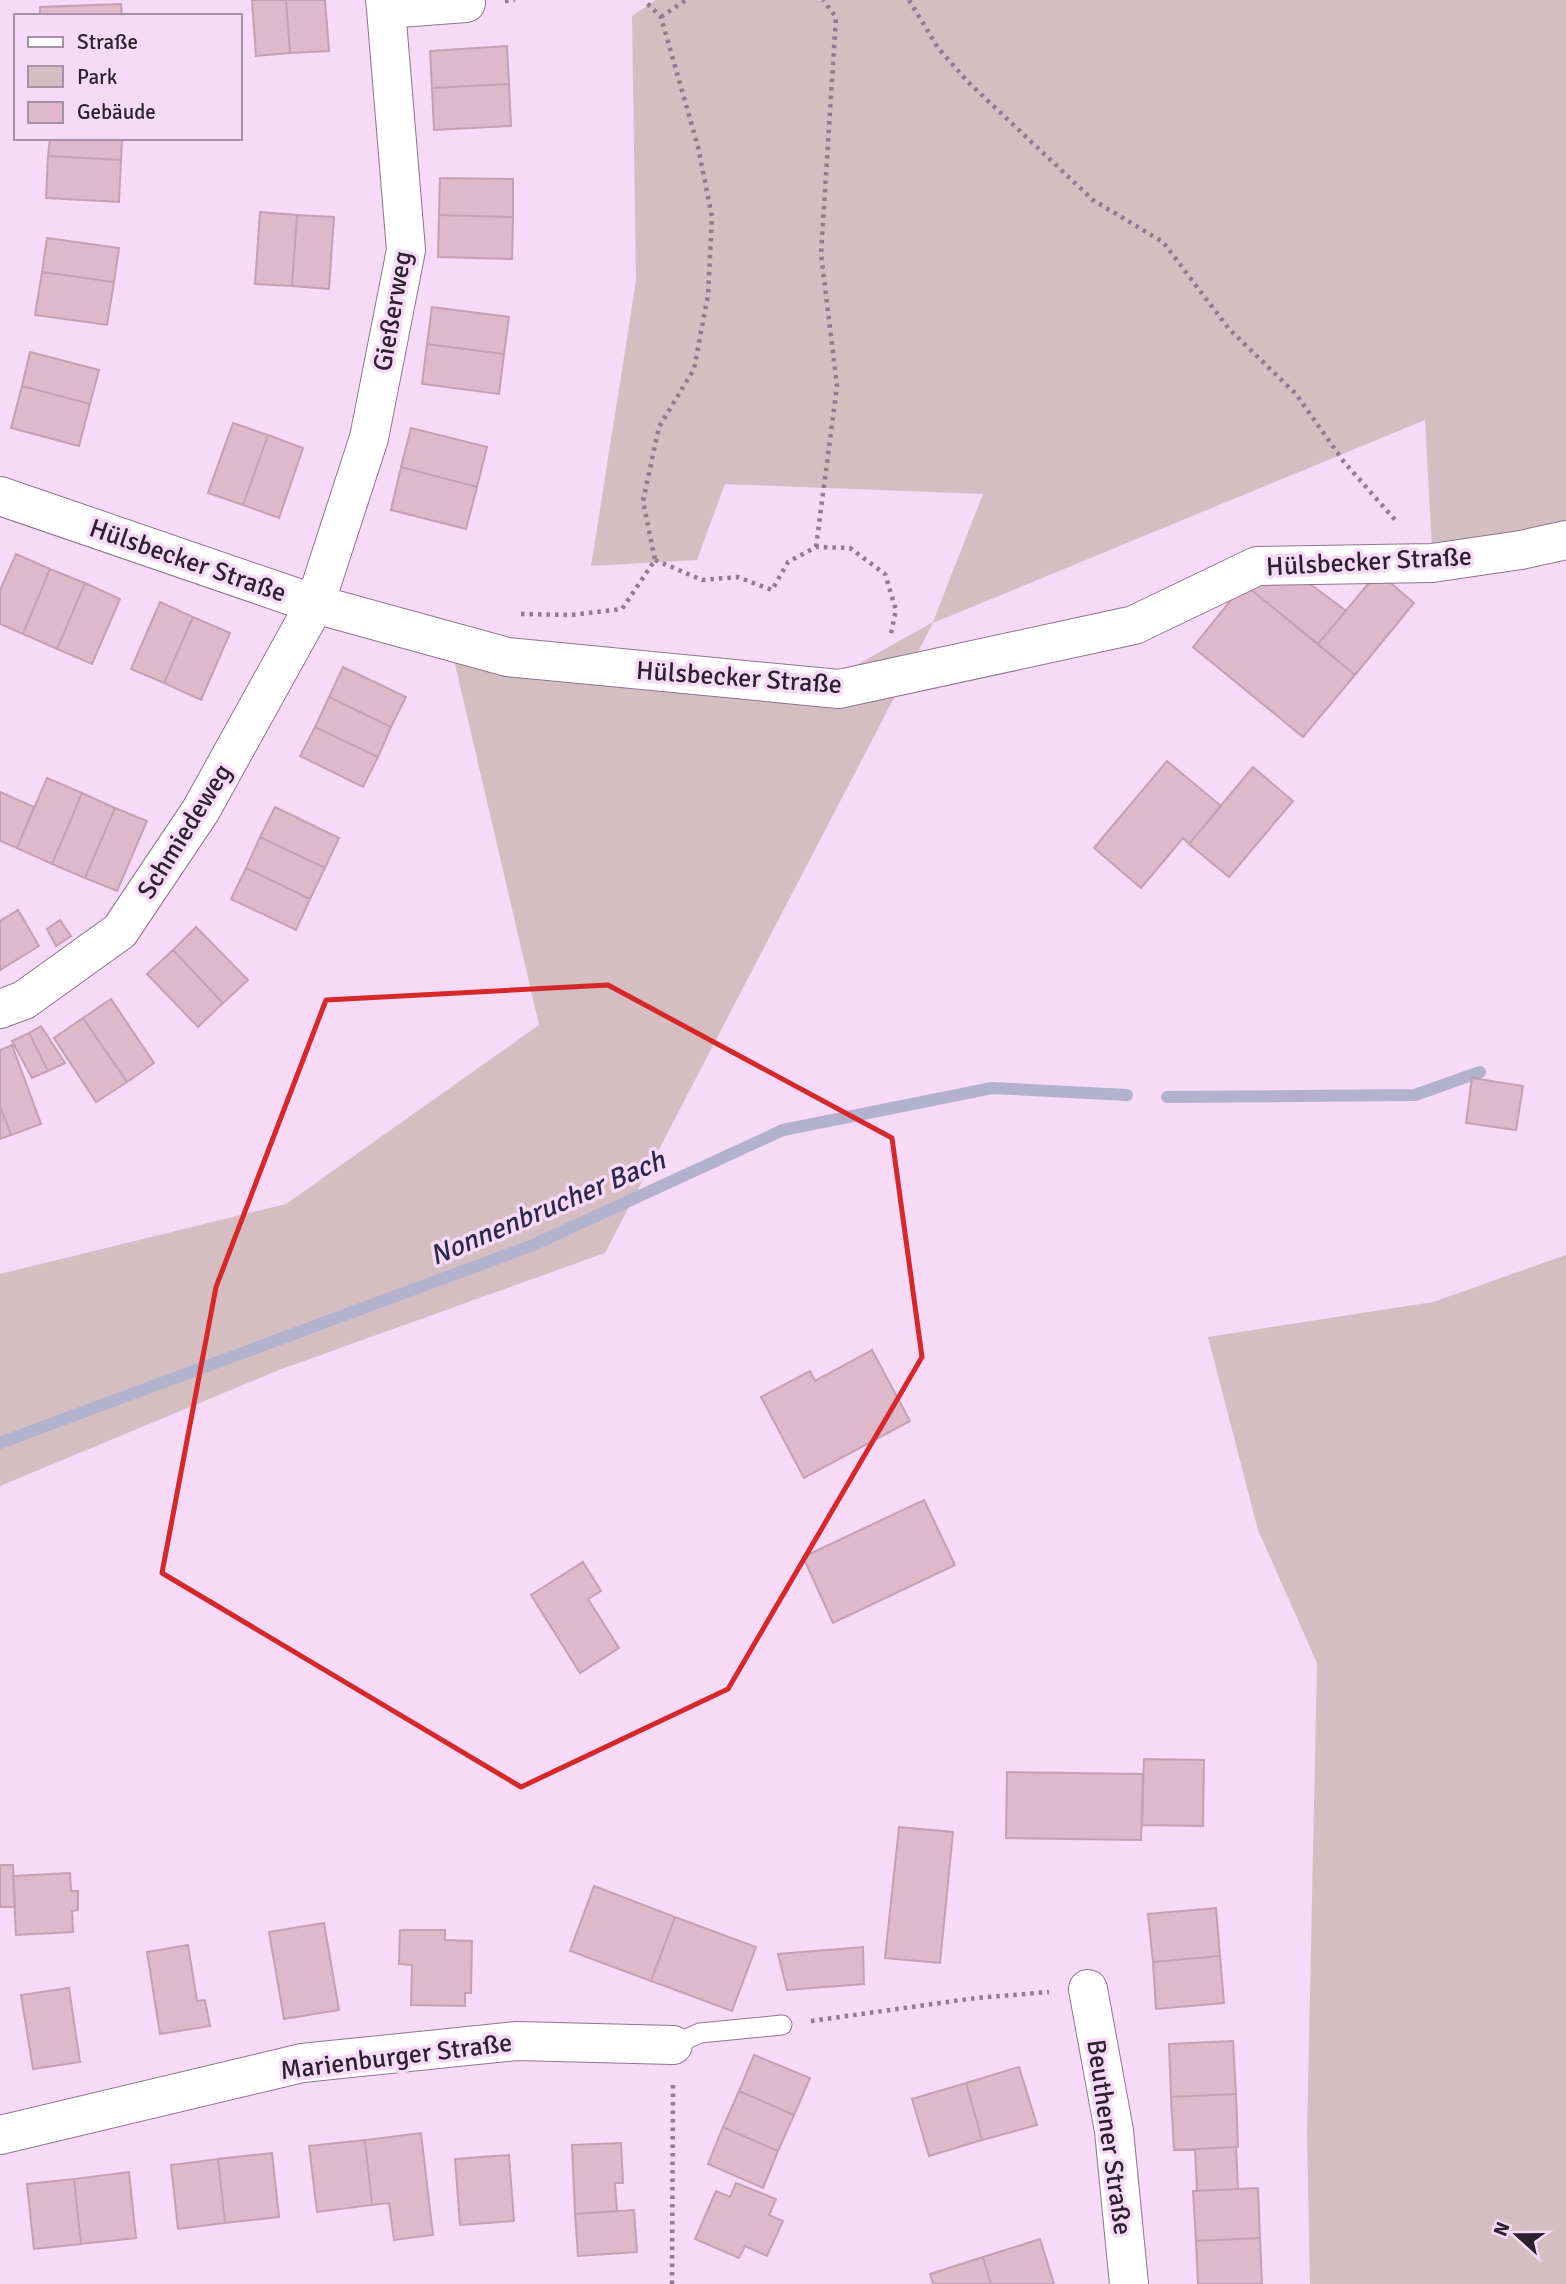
<svg xmlns="http://www.w3.org/2000/svg" width="1566" height="2284" viewBox="0 0 1566 2284" font-family="Signika,sans-serif">
  <style>
    .green { fill: #d5bec2 }
    .lines { fill: none; stroke-linecap: round; stroke-linejoin: round }
    .stream { stroke: #b2b1ce; stroke-width: 12 }
    .building { fill: #deb9cc; stroke: #c4a0b2; stroke-width: 2 }
    .lane-casing { stroke: #8e748e; stroke-width: 21 }
    .street-casing { stroke: #8e748e; stroke-width: 40 }
    .path { stroke: #907c90; stroke-width: 4.5; stroke-dasharray: 3.5 5; stroke-linecap: butt }
    .lane { stroke: #fff; stroke-width: 19 }
    .street { stroke: #fff; stroke-width: 38 }
    .marked { fill: none; stroke: #d62828; stroke-width: 5; stroke-linejoin: round }
    .labels { text-anchor: middle; stroke-width: 7; stroke-linejoin: round; paint-order: stroke }
    .street-label { font-size: 26px; fill: #2c212c; stroke: #f7daf7 }
    .water-label { font-size: 28px; font-style: italic; fill: #2b274f; stroke: #f7daf7 }
  </style>
  <rect width="100%" height="100%" fill="#f7daf7"/>
  <path class="green" d="M656 0H1566V530L1432 549 1425 420 933 623 605 1253 279 1370 0 1486V1274L286 1204 539 1025 455 664 487 640 835 677 933 622 983 494 725 484 697 560 591 566 636 281 632 16Z
    M1566 1255V2284H1310L1307 2135 1317 1663 1258 1530 1208 1337 1433 1302Z"/>
  <g class="lines">
    <path class="stream" d="M1167 1097 1415 1095 1480 1072
      M0 1443 533 1245 783 1130 992 1088 1127 1095"/>
  </g>
  <path class="building" d="M252 0H286L290 53 256 56Z
    M286 0H325L329 51 290 53Z
    M121 4 122 16H40V7Z
    M507 46 509 84 432 88 430 51Z
    M509 84 511 126 434 130 432 88Z
    M50 138H122L121 160 48 156Z
    M48 156 121 160 119 202 46 198Z
    M440 178 513 179V217L439 215Z
    M260 212 297 215 292 286 255 284Z
    M297 215 334 217 329 289 292 286Z
    M439 215 513 217 512 259 438 257Z
    M47 238 119 248 114 282 42 272Z
    M42 272 114 282 107 325 35 315Z
    M432 307 509 317 504 354 427 344Z
    M427 344 504 354 499 394 422 384Z
    M30 352 99 370 90 404 22 386Z
    M22 386 90 404 79 446 11 428Z
    M233 423 268 435 243 505 208 493Z
    M411 428 487 447 477 487 401 467Z
    M268 435 303 448 279 518 243 505Z
    M401 467 477 487 466 529 391 510Z
    M16 554 50 569 23 634 0 624V590Z
    M50 569 85 583 57 649 23 634Z
    M1294 572 1346 611 1318 644 1244 584Z
    M1378 572 1414 603 1355 675 1318 644Z
    M85 583 120 599 92 664 57 649Z
    M1244 584 1355 675 1303 737 1193 647Z
    M160 602 193 617 164 683 131 669Z
    M193 617 230 633 201 700 164 683Z
    M343 667 406 697 391 727 329 697Z
    M329 697 391 727 378 757 315 727Z
    M315 727 378 757 363 787 300 756Z
    M1167 761 1221 806 1189 844 1183 838 1141 888 1094 848Z
    M1253 767 1293 801 1229 877 1189 844Z
    M47 778 82 793 52 864 17 848Z
    M0 792 34 807 17 848 0 841Z
    M82 793 115 808 85 878 52 864Z
    M275 807 339 838 325 868 260 837Z
    M115 808 147 821 117 891 85 878Z
    M260 837 325 868 310 899 246 868Z
    M246 868 310 899 296 930 231 899Z
    M18 910 39 946 0 970V921Z
    M60 920 71 936 56 946 47 929Z
    M196 927 248 980 223 1003 173 950Z
    M173 950 223 1003 198 1027 147 974Z
    M111 999 154 1063 127 1082 83 1018Z
    M83 1018 127 1082 96 1102 54 1038Z
    M41 1026 65 1063 48 1071 29 1033Z
    M29 1033 48 1071 32 1078 12 1041Z
    M12 1045 41 1124 11 1135 0 1106V1050Z
    M1472 1078 1523 1086 1516 1130 1466 1123Z
    M0 1106 11 1135 0 1139Z
    M872 1350 910 1421 804 1478 761 1397 810 1371 815 1381Z
    M924 1500 955 1565 833 1623 803 1557Z
    M583 1562 601 1591 588 1599 619 1648 580 1673 531 1595Z
    M1144 1759 1204 1760 1203 1826 1142 1825Z
    M1007 1772 1143 1774 1141 1840 1006 1838Z
    M899 1827 953 1832 940 1963 885 1958Z
    M0 1865H13L15 1907H0Z
    M70 1873 71 1891H78V1910L72 1911 73 1932 16 1935 13 1876Z
    M594 1886 675 1917 651 1981 570 1951Z
    M1216 1908 1220 1956 1153 1962 1148 1914Z
    M675 1917 756 1947 732 2011 651 1981Z
    M324 1923 339 2010 284 2019 269 1932Z
    M400 1930H445V1940L472 1941 471 1993H465V2006L411 2005 412 1965 399 1964Z
    M188 1945 197 2001 205 2000 210 2026 160 2034 147 1952Z
    M863 1947 864 1984 787 1990 778 1954Z
    M1220 1956 1224 2003 1156 2009 1153 1962Z
    M69 1988 80 2062 33 2069 21 1995Z
    M1233 2041 1236 2094 1171 2097 1169 2044Z
    M754 2055 810 2078 794 2115 739 2091Z
    M1019 2067 1037 2125 982 2140 966 2083Z
    M966 2083 982 2140 929 2156 912 2099Z
    M739 2091 794 2115 778 2151 723 2127Z
    M1236 2094 1238 2147 1174 2150 1171 2097Z
    M723 2127 778 2151 763 2188 708 2164Z
    M421 2133 433 2235 394 2240 389 2203 372 2205 365 2140Z
    M365 2140 372 2205 317 2212 309 2146Z
    M621 2143 623 2183H615L617 2211 575 2214 572 2145Z
    M1236 2147 1238 2189 1197 2191 1195 2149Z
    M272 2153 279 2217 225 2223 218 2159Z
    M509 2155 514 2221 460 2225 455 2159Z
    M218 2159 225 2223 178 2229 171 2165Z
    M129 2172 136 2238 81 2244 74 2179Z
    M74 2179 81 2244 34 2249 27 2184Z
    M736 2183 776 2199 769 2215 783 2221 767 2256 745 2246 739 2258 695 2239 716 2191 730 2197Z
    M1258 2188 1260 2238 1196 2241 1193 2191Z
    M634 2210 637 2252 578 2256 575 2214Z
    M1260 2238 1262 2284H1198L1196 2241Z
    M1040 2239 1054 2284H991L983 2257Z
    M983 2257 991 2284H933L930 2274Z"/>
  <g class="lines">
    <defs>
      <path id="lane" d="M673 2045 700 2033 782 2025"/>
      <path id="street" d="M385 0 386 9 466 3 465 0
        M0 496 315 604 507 657 839 689 1134 625 1257 566 1432 563 1521 550 1566 540
        M0 1009 24 1000 120 931 201 810 315 604 369 438 406 250 386 9
        M1088 1989 1114 2131 1129 2284
        M0 2135 302 2063 517 2041 673 2045"/>
    </defs>
    <use href="#lane" class="lane-casing"/>
    <use href="#street" class="street-casing"/>
    <path class="path" d="M909 0 938 48 968 82 1093 200 1163 242 1229 329 1296 394 1344 462 1397 522
      M505 1 515 0
      M661 17 686 0
      M816 547 837 386 821 254 836 17 823 0
      M655 560 702 580 738 577 772 590 788 562 816 547 850 548 885 574 896 610 890 638
      M521 614 572 615 622 609 655 560 643 501 659 427 694 369 708 295 712 217 698 147 661 17 644 0
      M811 2021 976 1998 1049 1992
      M672 2284 673 2085"/>
    <use href="#lane" class="lane"/>
    <use href="#street" class="street"/>
  </g>
  <path class="marked" d="M608 985 892 1138 922 1357 728 1689 521 1787 162 1573 216 1287 326 1000Z"/>
  <g class="labels">
    <g class="street-label">
      <text transform="translate(392 311) rotate(-80)" y="9">Gießerweg</text>
      <text transform="translate(188 560) rotate(19)" y="9">Hülsbecker Straße</text>
      <text transform="translate(1369 561) rotate(-3)" y="9">Hülsbecker Straße</text>
      <text transform="translate(739 677) rotate(4)" y="9">Hülsbecker Straße</text>
      <text transform="translate(184 831) rotate(-58)" y="9">Schmiedeweg</text>
      <text transform="translate(396 2056) rotate(-7)" y="9">Marienburger Straße</text>
      <text transform="translate(1110 2137) rotate(82)" y="9">Beuthener Straße</text>
    </g>
    <g class="water-label">
      <text transform="translate(547 1207) rotate(-23)" y="10">Nonnenbrucher Bach</text>
    </g>
  </g>
  <rect x="14" y="14" width="228" height="126" fill="#f7daf7" stroke="#a690a6" stroke-width="2"/>
  <rect x="28" y="37" width="35" height="10" fill="#ffffff" stroke="#a690a6" stroke-width="2"/>
  <text x="77" y="49" font-size="21" fill="#2c212c">Straße</text>
  <rect x="28" y="66" width="35" height="21" fill="#d5bec2" stroke="#a690a6" stroke-width="2"/>
  <text x="77" y="84" font-size="21" fill="#2c212c">Park</text>
  <rect x="28" y="102" width="35" height="21" fill="#deb9cc" stroke="#a690a6" stroke-width="2"/>
  <text x="77" y="119" font-size="21" fill="#2c212c">Gebäude</text>
  <g transform="translate(1517 2235) rotate(291)" stroke="#f7daf7" stroke-width="5" paint-order="stroke">
  <path d="M0-5L12 26L0 18L-12 26Z" fill="#2c212c"/>
  <text y="-10" font-size="19" font-weight="bold" text-anchor="middle" fill="#2c212c">N</text>
  </g>
</svg>
